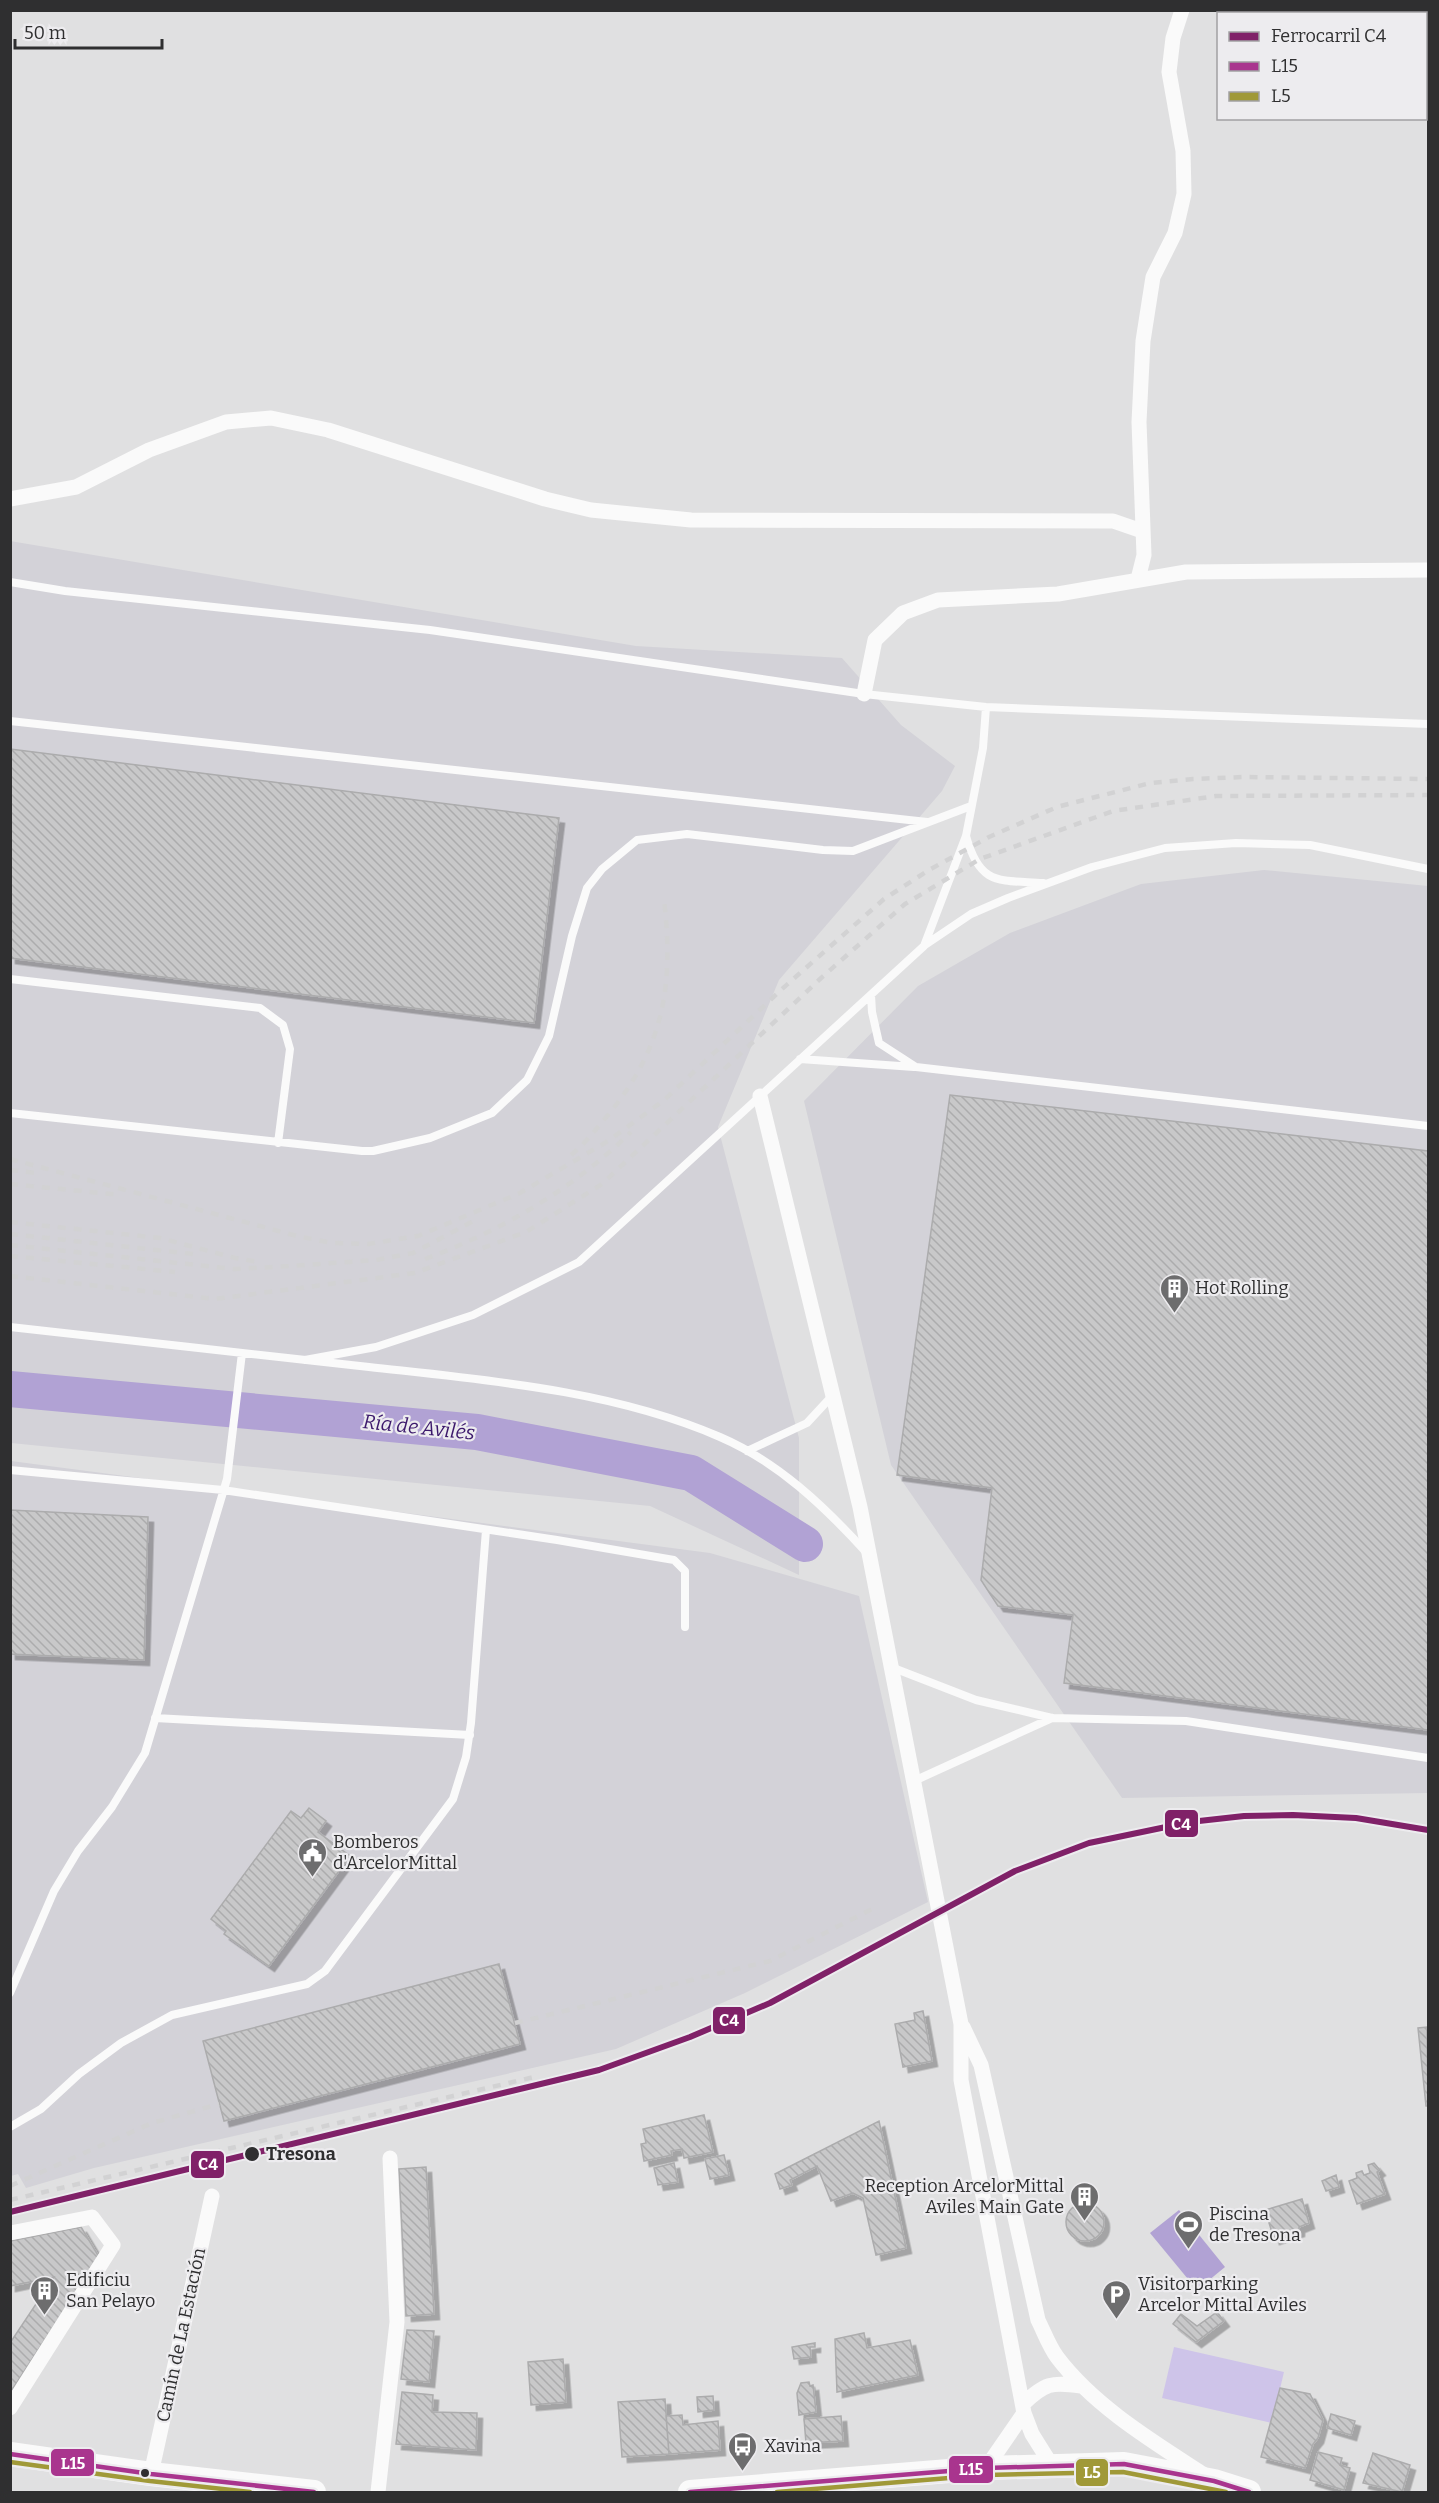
<svg xmlns="http://www.w3.org/2000/svg" width="1439" height="2503" viewBox="0 0 1439 2503" font-family="Bitter,serif">
  <style>
    .built { fill: #d3d2d8 }
    .pitch { fill: #cec4e9 }
    .water { fill: #b1a2d4 }
    .lines { fill: none; stroke-linecap: round; stroke-linejoin: round }
    .river { stroke: #b1a2d4; stroke-width: 36 }
    .building { fill: url(#building-back-hatch); stroke: #acacad; stroke-width: 1.5; filter: url(#shadow) }
    .service { stroke: #fafafa; stroke-width: 8 }
    .minor { stroke: #fafafa; stroke-width: 15 }
    .primary { stroke: #fafafa; stroke-width: 24 }
    .rail { stroke: #d2d2d3; stroke-width: 4.5; stroke-dasharray: 8 8; stroke-linecap: butt }
    .bus-1-casing { stroke: #edecef; stroke-width: 9 }
    .bus-2-casing { stroke: #edecef; stroke-width: 9 }
    .bus-1 { stroke: #a9358e; stroke-width: 4.5 }
    .bus-2 { stroke: #a09938; stroke-width: 4.5 }
    .rail-1-casing { stroke: #edecef; stroke-width: 10 }
    .rail-1 { stroke: #802168; stroke-width: 6 }
    .stop-dot { fill: #2f2f30; stroke: #edecef; stroke-width: 2 }
    .labels { text-anchor: middle; stroke-width: 4.5; stroke-linejoin: round; paint-order: stroke }
    .poi-label { font-size: 18px; fill: #2f2f30; stroke: #edecef; text-anchor: start }
    .stop-label { font-size: 18px; font-weight: bold; fill: #2f2f30; stroke: #edecef; text-anchor: start }
    .street-label { font-size: 18px; fill: #2f2f30; stroke: #edecef }
    .water-label { font-size: 20px; font-style: italic; fill: #3c196c; stroke: #edecef }
    .line-badge { stroke: #edecef; stroke-width: 2 }
    .badge-label { font-size: 16px; text-anchor: middle; font-weight: bold; fill: #fff }
  </style>
  <defs>
    <pattern id="building-back-hatch" width="6" height="6" patternUnits="userSpaceOnUse" patternTransform="scale(1.5)"><rect width="6" height="6" fill="#c8c8c9"/><path d="M-1 5l2 2M0 0l6 6M5-1l2 2" fill="none" stroke="#acacad"/></pattern>
    <filter id="shadow"><feDropShadow dx="5.5" dy="5.5" stdDeviation="0" flood-color="#0004"/></filter>
  </defs>
  <rect width="100%" height="100%" fill="#e0e0e1"/>
  <path class="built" d="M10 541 636 646 842 658 901 725 955 766 942 791 779 980 718 1127 799 1438V1575L650 1506 11 1443Z
    M1264 870 1428 886V1793L1122 1798 891 1465 804 1101 918 986 1010 933 1141 884Z
    M11 1461 710 1553 859 1596 928 1902 745 1993 616 2049 94 2168 26 2188 18 2174 11 2176Z"/>
  <path class="pitch" d="M1174 2347 1284 2372 1272 2423 1162 2398Z"/>
  <path class="water" d="M1179 2210 1225 2267 1197 2290 1150 2233Z"/>
  <g class="lines">
    <path class="river" d="M10 1389 477 1432 691 1473 805 1544"/>
  </g>
  <path class="building" d="M10 749 559 818 534 1023 10 958Z
    M950 1095 1428 1151V1730L1064 1683 1073 1615 998 1606 981 1580 992 1488 897 1475Z
    M10 1510 148 1517 144 1660 10 1654Z
    M309 1808 326 1821 318 1832 350 1856 269 1966 224 1934 226 1931 211 1919 291 1811 301 1818Z
    M499 1964 520 2044 224 2121 203 2041Z
    M923 2011 932 2061 903 2067 895 2024 915 2020 914 2013Z
    M1427 2027 1428 2106H1426L1418 2028Z
    M704 2115 713 2152 684 2158 682 2149 671 2151 672 2155 644 2161 641 2144 646 2143 643 2129Z
    M879 2121 906 2248 876 2255 863 2198 853 2193 831 2201 817 2166 790 2180 792 2185 780 2189 775 2174Z
    M724 2155 729 2175 710 2179 705 2159Z
    M674 2163 678 2182 658 2185 654 2168Z
    M1374 2163 1380 2170 1377 2172 1385 2194 1357 2204 1349 2181 1357 2178 1356 2173 1362 2171 1364 2175 1370 2173 1368 2165Z
    M426 2167 434 2314 406 2316 399 2169Z
    M1336 2175 1339 2187 1326 2191 1322 2181Z
    M1302 2199 1309 2223 1299 2227V2231L1274 2239 1265 2210Z
    M1066 2222a19 19 0 1 1 38 0a19 19 0 1 1-38 0Z
    M81 2227 99 2257 10 2393V2343L54 2277 10 2286V2241Z
    M1217 2312 1224 2321 1196 2342 1173 2324 1181 2314 1197 2326Z
    M407 2330 434 2331 429 2382 401 2379Z
    M864 2333 867 2348 910 2340 918 2375 837 2392 835 2339Z
    M815 2343V2347H810L811 2357 794 2359 792 2347Z
    M563 2359 566 2402 531 2405 528 2362Z
    M809 2382 810 2386 813 2385 816 2412 799 2415 797 2393 801 2383Z
    M1280 2388 1310 2394 1323 2420 1318 2438 1313 2444 1305 2468 1261 2457Z
    M402 2392 433 2395 432 2412 477 2413 476 2450 396 2444Z
    M713 2396 714 2410 698 2412 697 2397Z
    M665 2399 669 2454 622 2457 618 2402Z
    M1331 2414 1355 2421 1351 2435 1327 2428Z
    M682 2415 683 2425 718 2421 720 2450 669 2454 666 2416Z
    M841 2416 843 2441 806 2443 804 2419Z
    M1318 2452 1342 2458 1340 2465 1350 2468 1344 2490 1310 2480Z
    M1373 2453 1410 2465 1402 2492 1363 2483Z"/>
  <g class="lines">
    <path class="service" d="M10 582 65 591 430 630 864 694 986 707 1428 724
      M10 721 927 822
      M966 836C980 886 998 880 1043 883
      M925 945 971 914 1008 898 1092 867 1165 848 1236 843 1310 845 1428 869
      M10 979 260 1008 283 1025 290 1049 278 1143
      M871 995 872 1012 879 1043 916 1067 1428 1126
      M800 1059 914 1067
      M10 1113 362 1151H373L430 1138 492 1113 527 1080 549 1036 572 936 587 888 602 869 637 840 687 834 823 850 853 851 971 806
      M10 1327C130 1340 249 1354 369 1367 486 1380 612 1390 720 1437 778 1462 824 1506 866 1552
      M305 1360 376 1347 473 1315 579 1262 924 946 966 836 983 748 986 707
      M747 1451 807 1423 832 1396
      M10 1470 223 1490 557 1540 674 1560 685 1571V1627
      M891 1667 976 1700 1052 1718 1186 1721 1428 1758
      M155 1718 470 1735
      M914 1781 1052 1718
      M10 1993 54 1891 78 1851 112 1807 145 1753 227 1479 242 1353
      M10 2127 41 2109 79 2074 121 2043 172 2015 307 1984 325 1971 453 1799 466 1757 471 1723 486 1530"/>
    <path class="minor" d="M10 499 76 487 149 450 226 422 271 418 328 430 545 499 591 510 691 520 1113 521 1142 531
      M1138 579 1144 555 1139 422 1143 341 1153 277 1175 233 1184 194 1183 151 1169 72 1173 38 1182 10
      M864 694 875 640 903 613 938 600 1058 594 1186 572 1428 570
      M760 1096 860 1507 961 2024V2080L1024 2413 1032 2434 1052 2466
      M963 2027 981 2065 1038 2320C1044 2332 1049 2346 1057 2357 1094 2406 1152 2441 1203 2474
      M10 2233 92 2217 113 2245 10 2408
      M1023 2404C1045 2383 1051 2382 1081 2386
      M986 2468 1024 2413
      M151 2474 212 2196
      M378 2492 397 2322 390 2158"/>
    <path class="primary" d="M10 2454 151 2474 314 2492
      M690 2492 986 2468 1124 2464 1214 2481 1249 2492"/>
    <path class="rail" d="M571 1155C586 1143 596 1129 608 1115 664 1047 674 985 664 900
      M10 1159 297 1236 332 1243 368 1244 418 1236 520 1193 608 1141 663 1101 782 989 884 899 929 870 989 837 1057 807 1150 783 1193 779 1243 777 1428 779
      M10 1170 37 1173
      M10 1184 121 1195
      M10 1222 160 1238 235 1258 259 1262
      M10 1234 193 1254
      M10 1245 234 1269 291 1266 376 1260 413 1253 477 1219
      M10 1256 175 1272
      M425 1259C501 1231 573 1189 631 1132
      M10 1276 215 1299 415 1273 526 1232 602 1184 820 979 905 904 980 859 1113 811 1216 796 1428 795
      M515 2023 770 1961 874 1908
      M10 2186 152 2123 219 2104
      M10 2200 534 2077"/>
    <defs>
      <path id="bus-1" d="M10 2454 151 2474 314 2492
        M690 2492 986 2468 1124 2464 1214 2481 1249 2492"/>
      <path id="bus-2" d="M10 2462 150 2481 250 2492
        M777 2492 986 2475 1123 2472 1226 2492"/>
    </defs>
    <use href="#bus-1" class="bus-1-casing"/>
    <use href="#bus-2" class="bus-2-casing"/>
    <use href="#bus-1" class="bus-1"/>
    <use href="#bus-2" class="bus-2"/>
    <defs>
      <path id="rail-1" d="M10 2212 599 2070 690 2037 770 2003 1015 1871 1089 1843 1190 1822 1244 1816 1293 1815 1356 1818 1428 1830"/>
    </defs>
    <use href="#rail-1" class="rail-1-casing"/>
    <use href="#rail-1" class="rail-1"/>
  </g>
  <defs>
    <symbol id="building-pin" viewBox="-11 -11 22 30"><path d="M0 17L-7.5 6A9.5 9.5 0 1 1 7.5 6Z" fill="#6d6d6e" stroke="#edecef"/><path d="M-4-6H4V6H1V3H-1V6H-4ZM-2.5-4.3h1.7v1.8h-1.7ZM.8-4.3h1.7v1.8H.8ZM-2.5-1h1.7V.8h-1.7ZM.8-1h1.7V.8H.8Z" fill="#fff"/></symbol>
    <symbol id="civic-pin" viewBox="-11 -11 22 30"><path d="M0 17L-7.5 6A9.5 9.5 0 1 1 7.5 6Z" fill="#6d6d6e" stroke="#edecef"/><path d="M-.6-6.5H3V-4.5H.6V-3L4-1V1h2V6H-6V1h2V-1L-.6-3ZM-1.2 2.5V6h2.4V2.5Z" fill="#fff"/></symbol>
    <symbol id="stadium-pin" viewBox="-11 -11 22 30"><path d="M0 17L-7.5 6A9.5 9.5 0 1 1 7.5 6Z" fill="#6d6d6e" stroke="#edecef"/><path d="M0-5a6.5 5 0 1 0 0 10a6.5 5 0 1 0 0-10ZM-3.5-1.8h7v3.6h-7Z" fill="#fff"/></symbol>
    <symbol id="parking-pin" viewBox="-11 -11 22 30"><path d="M0 17L-7.5 6A9.5 9.5 0 1 1 7.5 6Z" fill="#6d6d6e" stroke="#edecef"/><path d="M-3.5-5.5H1a3.5 3.5 0 0 1 0 7H-1V5.5H-3.5ZM-1-3.4V-.6H.8a1.4 1.4 0 0 0 0-2.8Z" fill="#fff"/></symbol>
    <symbol id="bus-pin" viewBox="-11 -11 22 30"><path d="M0 17L-7.5 6A9.5 9.5 0 1 1 7.5 6Z" fill="#6d6d6e" stroke="#edecef"/><path d="M-5-6H5V4H4V6H2V4H-2V6H-4V4H-5ZM-3.5-4V0h7V-4ZM-3.5 1.2v1.5H-2V1.2ZM2 1.2v1.5H3.5V1.2Z" fill="#fff"/></symbol>
  </defs>
  <g fill-rule="evenodd">
    <use href="#building-pin" x="1158" y="1272" width="33" height="45"/>
    <use href="#civic-pin" x="296" y="1836" width="33" height="45"/>
    <use href="#building-pin" x="1068" y="2180" width="33" height="45"/>
    <use href="#stadium-pin" x="1172" y="2208" width="33" height="45"/>
    <use href="#building-pin" x="28" y="2274" width="33" height="45"/>
    <use href="#parking-pin" x="1100" y="2278" width="33" height="45"/>
    <use href="#bus-pin" x="726" y="2430" width="33" height="45"/>
  </g>
  <g class="stop-dot">
    <circle cx="252" cy="2154" r="8"/>
    <circle cx="145" cy="2473" r="5"/>
  </g>
  <g class="labels">
    <g class="poi-label">
      <text x="1195" y="1294">Hot Rolling</text>
      <text x="333" y="1848">Bomberos<tspan x="333" dy="21">d'ArcelorMittal</tspan></text>
      <text x="1064" y="2192" text-anchor="end">Reception ArcelorMittal<tspan x="1064" dy="21">Aviles Main Gate</tspan></text>
      <text x="1209" y="2220">Piscina<tspan x="1209" dy="21">de Tresona</tspan></text>
      <text x="66" y="2286">Edificiu<tspan x="66" dy="21">San Pelayo</tspan></text>
      <text x="1138" y="2290">Visitorparking<tspan x="1138" dy="21">Arcelor Mittal Aviles</tspan></text>
      <text x="764" y="2452">Xavina</text>
    </g>
    <g class="stop-label">
      <text x="266" y="2160">Tresona</text>
    </g>
    <g class="street-label">
      <text transform="translate(181 2335) rotate(-78)" y="6">Camín de La Estación</text>
    </g>
    <g class="water-label">
      <text transform="translate(419 1427) rotate(6)" y="7">Ría de Avilés</text>
    </g>
  </g>
  <g class="line-badge">
    <rect x="1164" y="1809" width="35" height="29" rx="6" fill="#802168"/>
    <rect x="712" y="2006" width="34" height="29" rx="6" fill="#802168"/>
    <rect x="190" y="2150" width="35" height="29" rx="6" fill="#802168"/>
    <rect x="50" y="2448" width="45" height="29" rx="6" fill="#a9358e"/>
    <rect x="948" y="2455" width="46" height="29" rx="6" fill="#a9358e"/>
    <rect x="1075" y="2458" width="34" height="29" rx="6" fill="#a09938"/>
  </g>
  <g class="badge-label">
    <text x="1181" y="1830">C4</text>
    <text x="729" y="2026">C4</text>
    <text x="208" y="2170">C4</text>
    <text x="73" y="2469">L15</text>
    <text x="971" y="2475">L15</text>
    <text x="1092" y="2478">L5</text>
  </g>
  <rect width="1439" height="2503" fill="none" stroke="#2f2f30" stroke-width="24"/>
  <rect x="1217" y="12" width="210" height="108" fill="#edecef" stroke="#a1a0a3" stroke-width="1.5"/>
  <rect x="1229" y="32" width="30" height="9" fill="#802168" stroke="#a1a0a3" stroke-width="1.5"/>
  <text x="1271" y="42" font-size="18" fill="#2f2f30">Ferrocarril C4</text>
  <rect x="1229" y="62" width="30" height="9" fill="#a9358e" stroke="#a1a0a3" stroke-width="1.5"/>
  <text x="1271" y="72" font-size="18" fill="#2f2f30">L15</text>
  <rect x="1229" y="92" width="30" height="9" fill="#a09938" stroke="#a1a0a3" stroke-width="1.5"/>
  <text x="1271" y="102" font-size="18" fill="#2f2f30">L5</text>
  <path d="M15 39v9h147v-9" fill="none" stroke="#2f2f30" stroke-width="3"/>
  <text x="24" y="39" font-size="18" fill="#2f2f30" stroke="#edecef" stroke-width="4.5" paint-order="stroke">50 m</text>
</svg>
